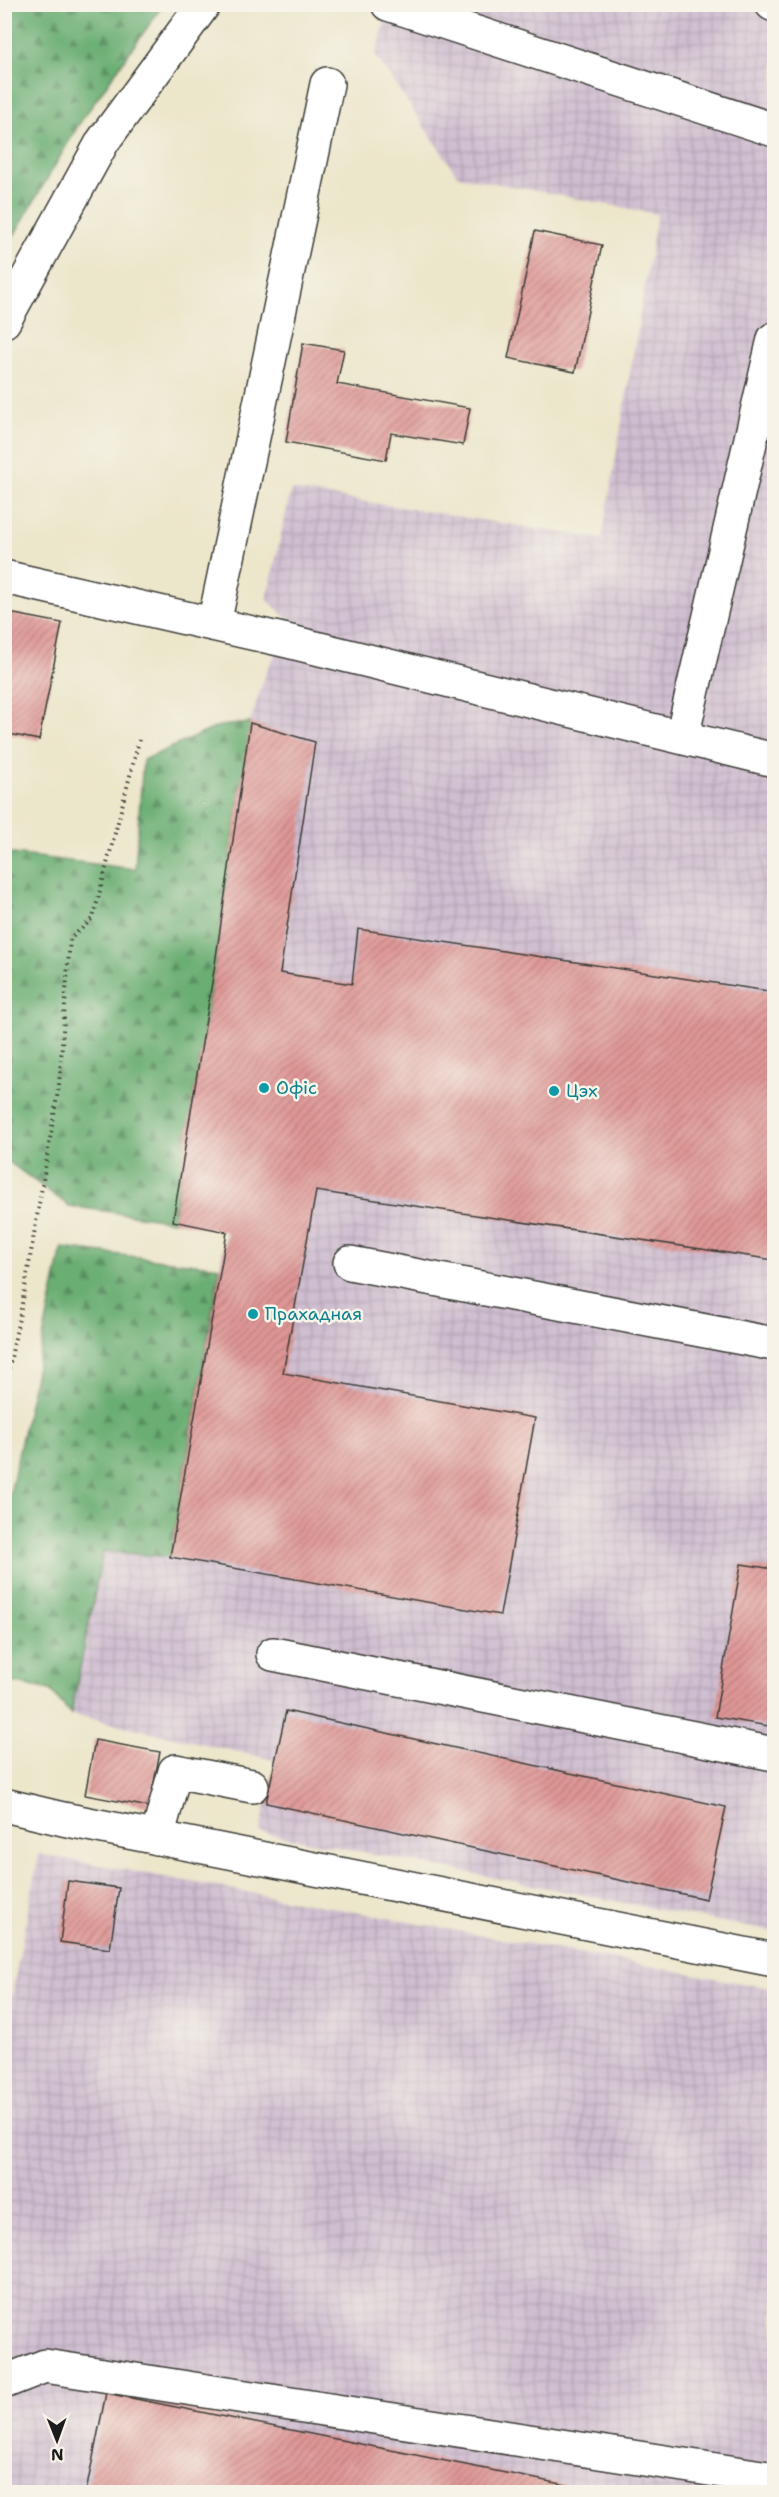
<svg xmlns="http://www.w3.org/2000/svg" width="779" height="2497" viewBox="0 0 779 2497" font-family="'Shantell Sans',sans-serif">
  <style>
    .industrial { fill: url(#industrial-grid) }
    .forest { fill: url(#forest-firs); stroke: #446548; stroke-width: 1.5 }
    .building { fill: url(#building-hatch) }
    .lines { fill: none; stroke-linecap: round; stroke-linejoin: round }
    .minor-casing { stroke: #3b3a36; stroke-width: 36 }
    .path { stroke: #3b3a36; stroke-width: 4; stroke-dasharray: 1.5 4.5; stroke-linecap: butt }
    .minor { stroke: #fff; stroke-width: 33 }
    .culture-dot { fill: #0f9aa8; stroke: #f7f3e8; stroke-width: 2 }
    .labels { text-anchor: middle; stroke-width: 5; stroke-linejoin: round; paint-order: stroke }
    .culture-label { font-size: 18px; fill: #0d838f; stroke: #f7f3e8; text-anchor: start }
  </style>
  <defs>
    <pattern id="industrial-grid" width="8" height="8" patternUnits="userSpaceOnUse" patternTransform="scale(1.5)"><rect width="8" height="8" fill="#cfbdd0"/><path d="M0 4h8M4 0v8" fill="none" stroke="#b1a2b2"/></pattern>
    <pattern id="forest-firs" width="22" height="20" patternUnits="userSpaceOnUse" patternTransform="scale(1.5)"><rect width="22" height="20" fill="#6bae73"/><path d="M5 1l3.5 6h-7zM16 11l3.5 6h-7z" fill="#578d5e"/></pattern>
    <pattern id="building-hatch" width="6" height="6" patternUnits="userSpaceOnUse" patternTransform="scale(1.5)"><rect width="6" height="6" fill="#df9796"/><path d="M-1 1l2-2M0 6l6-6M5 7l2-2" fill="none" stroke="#b47a7a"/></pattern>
  </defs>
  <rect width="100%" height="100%" fill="#f7f3e8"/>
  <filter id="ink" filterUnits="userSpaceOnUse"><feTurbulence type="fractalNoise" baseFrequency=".0167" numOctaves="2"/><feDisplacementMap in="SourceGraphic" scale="12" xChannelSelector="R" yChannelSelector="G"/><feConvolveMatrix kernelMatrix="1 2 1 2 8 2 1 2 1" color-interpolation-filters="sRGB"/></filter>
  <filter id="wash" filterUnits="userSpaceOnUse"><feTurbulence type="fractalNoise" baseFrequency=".008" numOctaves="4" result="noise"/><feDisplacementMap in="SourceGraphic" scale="24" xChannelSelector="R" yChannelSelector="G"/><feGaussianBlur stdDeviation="1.35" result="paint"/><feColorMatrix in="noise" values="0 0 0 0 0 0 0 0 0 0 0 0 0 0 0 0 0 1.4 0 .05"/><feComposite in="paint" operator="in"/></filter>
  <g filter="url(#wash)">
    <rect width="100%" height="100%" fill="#ece6cb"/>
    <path class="industrial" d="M389 5H774V1932L260 1832 275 1760 71 1714 103 1550 170 1557 226 1232 173 1221 215 964 250 723 266 672 283 640 286 618 267 599 291 490 602 539 657 214 458 176 376 56Z
      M39 1854 774 1989V2492H5V2030Z"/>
    <path class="forest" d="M5 4 163 5 79 124 5 251Z
      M250 723 215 964 173 1221 69 1206 5 1159V853L135 869 143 760 219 726Z
      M62 1248 220 1267 170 1557 103 1551 71 1714 50 1690 5 1681V1517Z"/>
    <g id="blocks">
      <path class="building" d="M535 231 602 245 575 372 508 358Z
        M303 343 344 350 337 384 470 408 463 445 391 433 386 460 286 442Z
        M4 612 62 623 39 740 4 733Z
        M250 723 315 742 280 973 352 984 358 929 774 992V1260L316 1191 283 1373 535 1418 500 1615 170 1557 227 1232 173 1221 215 964Z
        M741 1564 774 1569V1686L768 1726 715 1717Z
        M286 1711 726 1807 706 1899 266 1803Z
        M95 1740 160 1752 149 1807 85 1795Z
        M68 1881 119 1888 110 1949 60 1942Z
        M106 2393 596 2491V2492H86Z"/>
    </g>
  </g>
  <g filter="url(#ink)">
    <use href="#blocks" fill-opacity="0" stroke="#3b3a36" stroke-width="1.5"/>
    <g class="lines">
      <defs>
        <path id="minor" d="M388 4 774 130
          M772 4 774 5
          M4 321 103 141 204 4
          M4 577 283 640 774 760
          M214 624 327 84
          M682 737 774 339
          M350 1263 774 1344
          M273 1654 774 1754
          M4 1805 63 1819 774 1960
          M157 1838 175 1771 252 1786
          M4 2382 45 2366 774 2479"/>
      </defs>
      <use href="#minor" class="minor-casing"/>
      <path class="path" d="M4 1392 24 1294 59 1085 70 939 93 918 140 737"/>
      <use href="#minor" class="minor"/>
    </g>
  </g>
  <g class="culture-dot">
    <circle cx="264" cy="1088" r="6"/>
    <circle cx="554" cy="1091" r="6"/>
    <circle cx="253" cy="1314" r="6"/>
  </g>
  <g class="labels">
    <g class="culture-label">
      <text x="276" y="1094">Офіс</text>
      <text x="566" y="1097">Цэх</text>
      <text x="265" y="1320">Прахадная</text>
    </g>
  </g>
  <rect width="779" height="2497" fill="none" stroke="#f7f3e8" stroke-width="24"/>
  <g transform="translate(57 2440) rotate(179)" stroke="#f7f3e8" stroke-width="4.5" paint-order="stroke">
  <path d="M0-4.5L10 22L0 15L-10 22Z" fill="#1c1c1c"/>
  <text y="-9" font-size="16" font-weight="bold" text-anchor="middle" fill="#1c1c1c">N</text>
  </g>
</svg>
